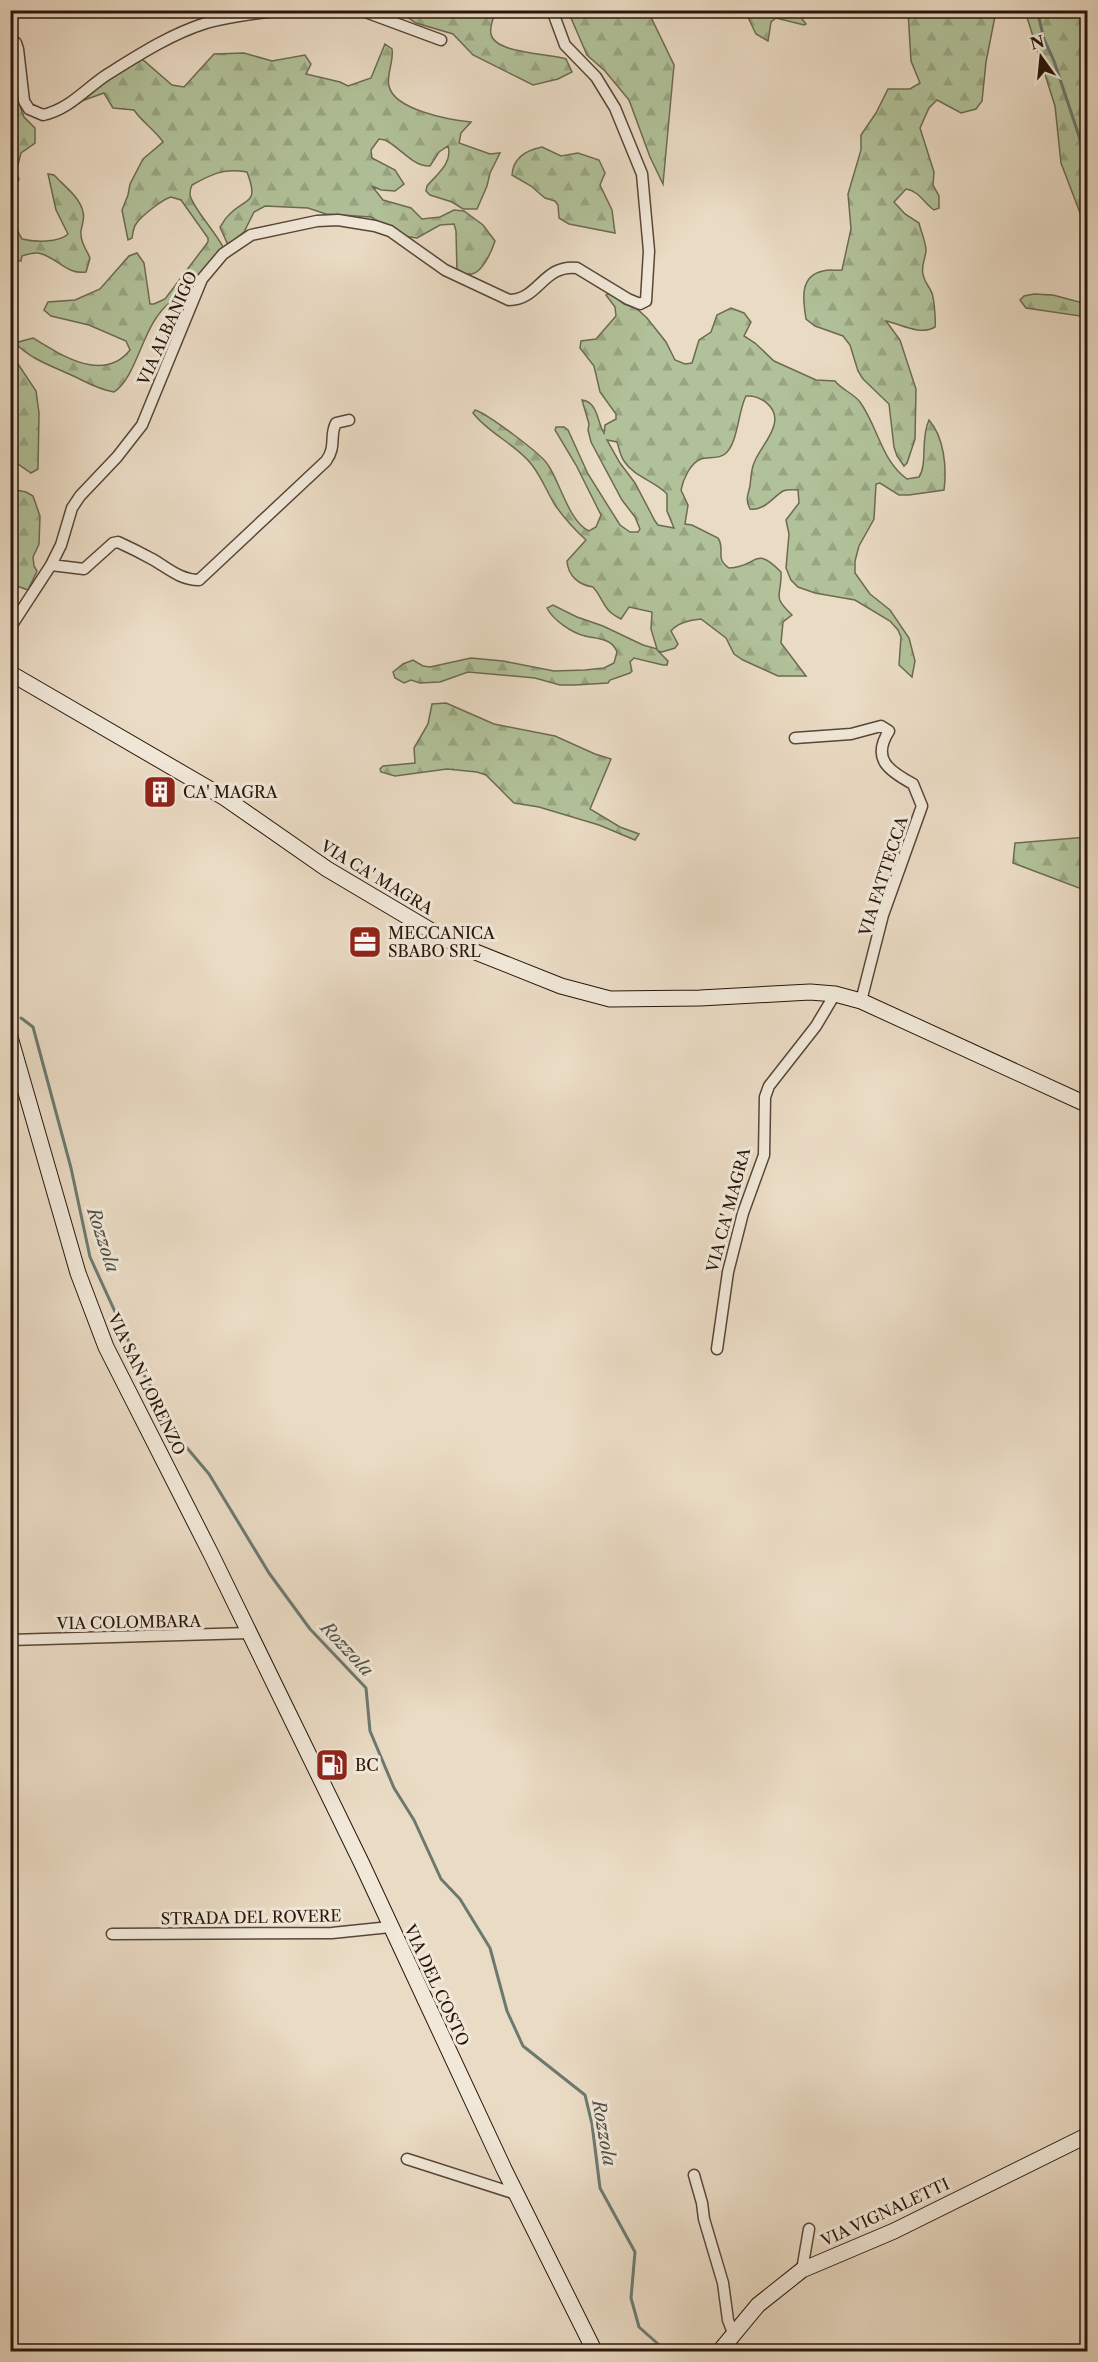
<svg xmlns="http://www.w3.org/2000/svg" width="1098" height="2362" viewBox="0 0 1098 2362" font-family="'Libre Caslon Text',serif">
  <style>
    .forest { fill: url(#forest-firs); stroke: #6c6b52; stroke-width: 1.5; fill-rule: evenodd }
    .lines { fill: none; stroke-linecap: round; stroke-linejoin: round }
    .stream { stroke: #6b7970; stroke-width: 3 }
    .street-casing { stroke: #584638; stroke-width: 13 }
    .secondary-casing { stroke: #28150a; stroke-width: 17 }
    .street { stroke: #f1e8d9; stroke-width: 10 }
    .secondary { stroke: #f1e8d9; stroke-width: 15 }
    .labels { text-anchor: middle; stroke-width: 6; stroke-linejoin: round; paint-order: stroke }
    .street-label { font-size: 16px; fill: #28150a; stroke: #f1e8d9 }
    .poi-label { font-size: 16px; fill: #28150a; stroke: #f1e8d9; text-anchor: start }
    .water-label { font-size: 18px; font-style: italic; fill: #4f4f46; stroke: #f1e8d9 }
  </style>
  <defs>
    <pattern id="forest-firs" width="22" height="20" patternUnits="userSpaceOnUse" patternTransform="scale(1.5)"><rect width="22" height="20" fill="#b1c199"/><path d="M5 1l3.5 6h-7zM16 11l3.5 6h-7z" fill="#98a582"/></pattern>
  </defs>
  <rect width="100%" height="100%" fill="#eadbc4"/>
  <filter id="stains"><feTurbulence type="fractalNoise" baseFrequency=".00333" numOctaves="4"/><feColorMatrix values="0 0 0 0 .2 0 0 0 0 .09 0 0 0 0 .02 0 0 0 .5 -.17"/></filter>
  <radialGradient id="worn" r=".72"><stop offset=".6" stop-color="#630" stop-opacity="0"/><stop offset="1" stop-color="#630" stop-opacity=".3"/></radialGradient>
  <path class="forest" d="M398 11H495C494 18 489 27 491 34 495 54 549 53 566 59L572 72 558 79 533 85 473 55 453 34 416 23Z
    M568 11H648L674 65 663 184 650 157 629 100 605 71 587 55Z
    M745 11H796L806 24 804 25 776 18 771 22 768 41 756 34Z
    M908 11H996L986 62 982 101 976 109 961 113 937 100 929 108 920 128 934 172 933 185 939 196V208L934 210C924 203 919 191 906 189L894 202 905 214 919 223C921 232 926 242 926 251 925 260 921 265 923 274 924 281 928 285 931 291 934 295 936 321 935 327 920 336 901 324 886 321L900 340 916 389 915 439 907 463 904 466 897 456 894 447 889 404 863 379 858 371 850 345 843 336 815 326 806 319C803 300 799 276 823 271 830 269 836 271 842 270L851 229 848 194 861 150V135L876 113 888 89H910L920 83 911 61Z
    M1025 11H1087V231L1061 163 1055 106Z
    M385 44 392 49C394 62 386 75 389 86 394 110 450 120 471 122L461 133 459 143 490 154 500 153 490 173 487 186 477 209H463L452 202 430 195 426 191 427 186C437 174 453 163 448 146L439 152 430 166C413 167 400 147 385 140L379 139 371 150 372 158 395 170 404 184 395 191 381 190 372 186 383 200 411 208 422 219 440 217 454 210 464 211 483 225 495 241C492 250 483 272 472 274 468 275 461 273 457 273L456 231 454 224 440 225 417 238 403 236 371 217 326 214 308 208 265 206 254 212 244 232 228 245 220 227C223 223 225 218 229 215 245 197 260 206 247 172 223 168 212 174 192 185 191 187 190 193 190 195 193 209 217 233 224 249L201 276 190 297C184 300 178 297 172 301 142 322 139 375 114 392 96 389 85 381 69 374 49 365 31 359 15 343L33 338C62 356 104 383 130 350L126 341 89 325 51 316 44 310 48 302 75 300 100 289 129 256 137 253 144 263 150 304H154L165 299 208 242V238L181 200 171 197C163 199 141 216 136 224 133 228 133 233 132 238L128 240 122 210 128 195 130 184 143 159 163 142C155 130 142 122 134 110L113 108 104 93 82 101 80 99 90 87 142 59 172 85 184 87 214 54 244 53 272 61 305 55 311 64 306 74 340 82 348 86 371 78Z
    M10 66 17 70 18 100 24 117 35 128V143L21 153 16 172 19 179C12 193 12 225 22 239 34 242 59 243 68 234L56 210 48 174 54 175C64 186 80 197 83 212 85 219 82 224 81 231 80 241 86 249 90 258L86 272C68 275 58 259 42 254 36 251 28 254 22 256L21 261 11 260Z
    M542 147 561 156 578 153 599 160 605 173 600 185 612 210 615 233 569 224 559 218 558 205 555 201 545 198 531 186 512 175C513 158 527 150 542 147Z
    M610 293 624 304 636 308 647 318 666 342 675 360 685 364 692 363 699 340 711 332 717 315 731 308 744 313 751 322 744 336 755 343 774 361 816 380 835 381C842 390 853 393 860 402 878 427 881 460 907 479L919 477C928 463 920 439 929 420 944 437 947 467 944 490L909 495H899L880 483 876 484 874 519 859 546 855 561V573L870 594 890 610 909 638 915 661 912 677 899 665 901 637 898 630 890 621 855 600 815 593 798 587 791 580 786 568 789 534 786 520 799 503 798 490C793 490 788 489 783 491 772 498 764 511 750 509 745 499 748 495 750 486 751 478 751 470 754 463 759 450 771 438 774 425 779 407 760 395 746 396 738 411 738 444 725 454 719 459 708 457 701 459 690 463 683 480 681 490L688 505 685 524 692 525 718 538C726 550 714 558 729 568 758 567 754 544 781 572 782 597 771 595 792 615L783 622 781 643 806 676H778L743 660 734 654 726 638 701 619C691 620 678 622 671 631L678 644 675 648 662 652 658 651 668 661 667 665H663L634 658 630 662 632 671 630 673 610 680 608 683 575 685H560L535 678 468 672 440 682 420 683 411 680 404 683 395 678 393 672 403 664 413 660 423 666 430 667 471 658 503 661 554 671 585 670 604 668 614 663 617 652C612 638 597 639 585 636 572 633 553 620 547 608L553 605 577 617 603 626 643 645 657 649 651 629 652 612 629 607 621 619C601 609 605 600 593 587 579 585 568 576 567 561L586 540C574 529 564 518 555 505 547 492 542 478 532 465 516 444 489 434 473 413L475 410C486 413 542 454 548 465 560 482 569 522 589 531L596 527 601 515 576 465 555 430 556 427H564L568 430 588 474 620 525 630 532H638L640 529 635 517 622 500 591 442 588 430 589 424 582 400C598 402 597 422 604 433L605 425 616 419V414L600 392 594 366 580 348 581 341 596 339 616 316 615 307 606 295ZM607 440 617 442C619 448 620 455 624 461 634 477 655 481 667 494V511L674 528 658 525 655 521 635 483 620 463Z
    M1034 294 1053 295 1087 304V317L1026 308 1020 300 1024 296Z
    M11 356 18 364 36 391 39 413 38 469 31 473 11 459Z
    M11 489 26 492 33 496 40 516 39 544 33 557 34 566 37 571 28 590 11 584Z
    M446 703 494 724 555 736 595 754 611 759 590 809 620 827 639 834 635 840 599 825 539 807 514 803 486 775 477 772 447 769 395 776 381 772 380 769 383 766 415 763 414 748 428 724 432 704Z
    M1087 837V891L1013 863 1015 843Z"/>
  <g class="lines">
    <path class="stream" d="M1037 10 1044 39 1054 61 1088 163
      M21 1018 33 1027 71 1168 90 1257 143 1373 182 1442 209 1474 269 1573 310 1629 366 1688 370 1731 394 1788 414 1820 441 1879 460 1899 490 1948 507 2011 523 2046 585 2095 592 2124 600 2188 635 2252 631 2298 639 2327 667 2352"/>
    <defs>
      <path id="street" d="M360 10 441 40
        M10 39 16 43 18 49 24 101 29 109 43 115C70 109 86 88 108 74 140 54 171 34 206 23 231 16 258 13 284 10
        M51 565 84 569 113 543 118 542C129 547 141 553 152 559 168 568 180 580 199 580L326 461C337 446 329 436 336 423L349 420
        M10 628 51 565 61 545 72 508 80 496 117 457 142 425 202 279 223 254 251 235 317 221 338 220 375 226 390 231 445 270 509 300C539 300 543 264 577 268L628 299 640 304 646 301 649 251 642 174 615 108 596 77 565 45 552 10
        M795 738 851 734 881 726 889 731C871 759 889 771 913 784L922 806 883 915 861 1001
        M717 1349 728 1272 743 1213 764 1155 765 1097 769 1086 816 1026 835 994
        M10 1640 249 1633
        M112 1934 332 1933 390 1927
        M407 2159 516 2194
        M694 2175 702 2203 704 2219 723 2283 728 2320 733 2333
        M802 2270 809 2229"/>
      <path id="secondary" d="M10 673 225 798 327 869 435 933 458 945 561 986 610 999 700 998 810 992 835 994 861 1001 1088 1105
        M10 1037 78 1273 106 1347 211 1554 362 1864 504 2169 595 2352
        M719 2352 758 2305 802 2270 894 2231 1088 2135"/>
    </defs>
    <use href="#street" class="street-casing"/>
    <use href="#secondary" class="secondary-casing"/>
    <use href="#street" class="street"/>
    <use href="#secondary" class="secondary"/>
  </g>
  <defs>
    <symbol id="building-square" viewBox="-11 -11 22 22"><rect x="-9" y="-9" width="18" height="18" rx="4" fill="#8f2418" stroke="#f1e8d9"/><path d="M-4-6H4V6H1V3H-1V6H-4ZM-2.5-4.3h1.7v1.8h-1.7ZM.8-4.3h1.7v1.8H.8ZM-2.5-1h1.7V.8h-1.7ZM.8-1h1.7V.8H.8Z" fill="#fff"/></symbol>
    <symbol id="office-square" viewBox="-11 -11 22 22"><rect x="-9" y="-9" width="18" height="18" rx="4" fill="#8f2418" stroke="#f1e8d9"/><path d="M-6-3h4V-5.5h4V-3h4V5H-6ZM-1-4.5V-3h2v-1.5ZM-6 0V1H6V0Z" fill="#fff"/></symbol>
    <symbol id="fuel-square" viewBox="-11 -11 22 22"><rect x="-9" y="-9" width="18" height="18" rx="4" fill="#8f2418" stroke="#f1e8d9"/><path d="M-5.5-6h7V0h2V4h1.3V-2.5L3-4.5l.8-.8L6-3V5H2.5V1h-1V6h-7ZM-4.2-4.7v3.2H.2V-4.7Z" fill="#fff"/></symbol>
  </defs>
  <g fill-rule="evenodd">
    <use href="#building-square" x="141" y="773" width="38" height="38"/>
    <use href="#office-square" x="346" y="923" width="38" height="38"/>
    <use href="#fuel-square" x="313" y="1746" width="38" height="38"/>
  </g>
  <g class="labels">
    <g class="street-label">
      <text transform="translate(167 328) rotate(-66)" y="6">VIA ALBANIGO</text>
      <text transform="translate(883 876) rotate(-72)" y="6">VIA FATTECCA</text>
      <text transform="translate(377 877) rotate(31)" y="6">VIA CA' MAGRA</text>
      <text transform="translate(728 1210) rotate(-75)" y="6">VIA CA' MAGRA</text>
      <text transform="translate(147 1384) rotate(64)" y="6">VIA SAN LORENZO</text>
      <text transform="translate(129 1622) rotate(-1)" y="6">VIA COLOMBARA</text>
      <text transform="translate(251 1917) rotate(-1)" y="6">STRADA DEL ROVERE</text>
      <text transform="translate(437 1985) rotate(65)" y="6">VIA DEL COSTO</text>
      <text transform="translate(885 2212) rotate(-25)" y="6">VIA VIGNALETTI</text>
    </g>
    <g class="poi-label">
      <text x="183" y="798">CA' MAGRA</text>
      <text x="388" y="939">MECCANICA<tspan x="388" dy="18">SBABO SRL</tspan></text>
      <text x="355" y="1771">BC</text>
    </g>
    <g class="water-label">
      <text transform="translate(103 1240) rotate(72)" y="6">Rozzola</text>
      <text transform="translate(347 1649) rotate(47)" y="6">Rozzola</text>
      <text transform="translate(604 2133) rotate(80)" y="6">Rozzola</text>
    </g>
  </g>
  <rect width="1098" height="2362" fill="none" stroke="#eadbc4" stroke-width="36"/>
  <rect x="12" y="12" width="1074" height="2338" fill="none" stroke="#28150a" stroke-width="3"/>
  <rect x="18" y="18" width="1062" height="2326" fill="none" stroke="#28150a" stroke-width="1.5"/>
  <g transform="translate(1041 57) rotate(345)" stroke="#f1e8d9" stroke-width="4.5" paint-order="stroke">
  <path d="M0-4.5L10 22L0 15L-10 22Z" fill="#28150a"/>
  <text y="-9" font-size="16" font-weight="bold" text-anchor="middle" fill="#28150a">N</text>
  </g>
  <rect width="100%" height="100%" filter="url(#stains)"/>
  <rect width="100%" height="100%" fill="url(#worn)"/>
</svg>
